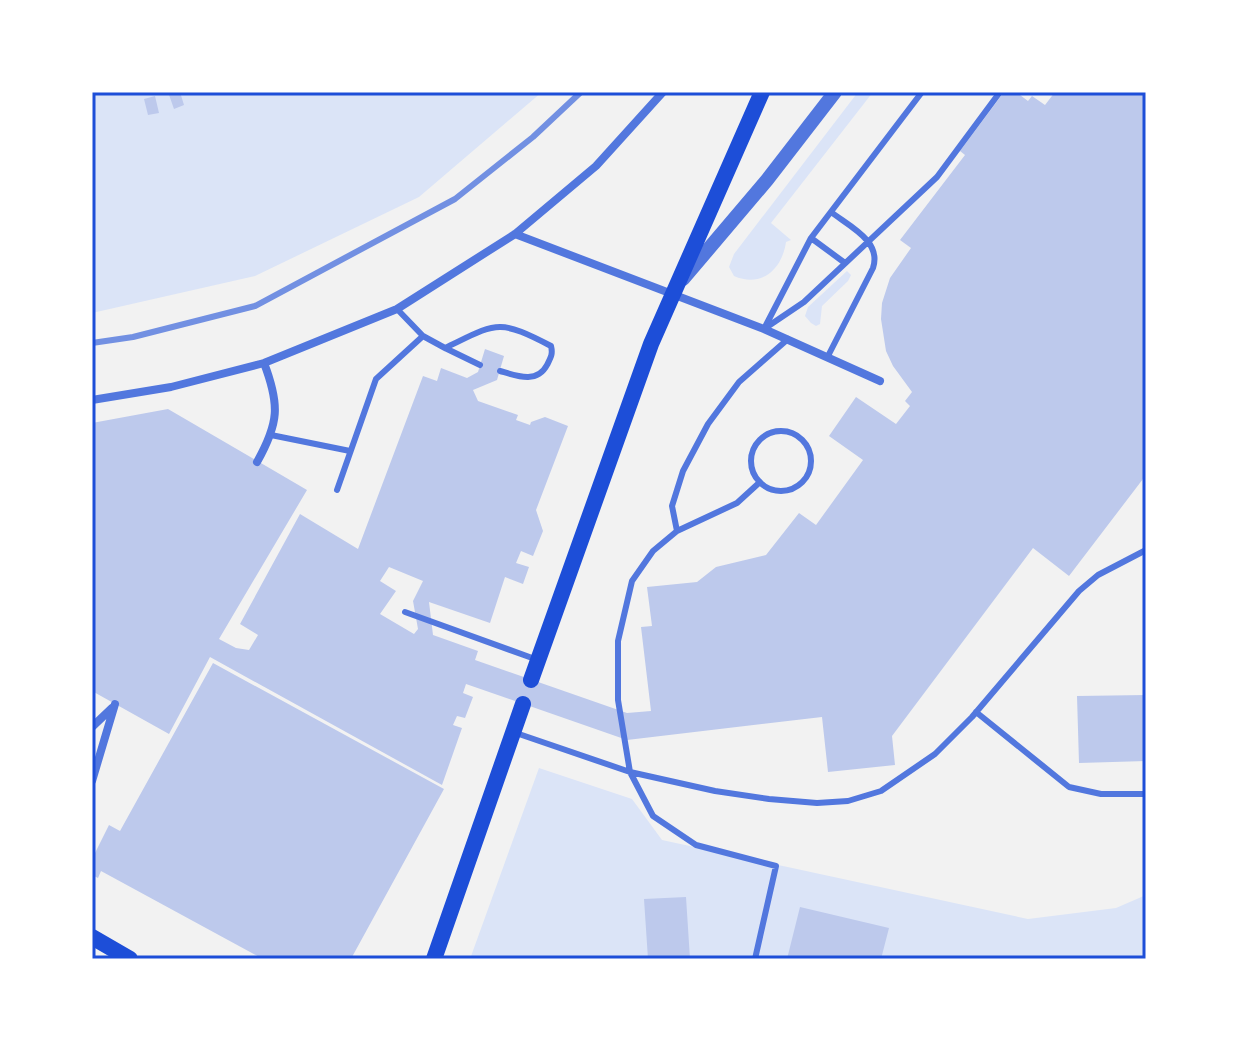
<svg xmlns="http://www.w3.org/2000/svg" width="1238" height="1051" viewBox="0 0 1238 1051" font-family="'Source Sans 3',sans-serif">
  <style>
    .green { fill: #dbe4f7 }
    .building { fill: #bdc9ec; fill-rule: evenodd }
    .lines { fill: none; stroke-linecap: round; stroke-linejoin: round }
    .service { stroke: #5277de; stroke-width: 6 }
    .minor { stroke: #5277de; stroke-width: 8 }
    .tertiary { stroke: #5277de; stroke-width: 14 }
    .secondary { stroke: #1d4ed8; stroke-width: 16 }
    .rail { stroke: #7290e2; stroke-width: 6 }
    .neatline { fill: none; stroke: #1d4ed8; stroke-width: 3 }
  </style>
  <rect width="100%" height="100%" fill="#f2f2f2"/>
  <path class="green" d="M92 92H542L419 197 255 276 92 313Z
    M858 92H873L771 223 791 240 786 242C782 270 761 288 734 276L729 267 734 254Z
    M847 271 851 275 848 281 822 306 820 324 816 326 811 323 805 316 808 307Z
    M539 768 632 799 662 840 1028 919 1116 908 1146 895V959H470Z"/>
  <path class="building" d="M168 92H180L184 105 174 109Z
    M1004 92H1016L1028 101 1032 96 1045 105 1055 92H1146V475L1069 576 1033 548 892 736 895 765 828 772 822 717 627 740 466 684 463 693 473 697 465 718 457 716 453 725 462 728 442 785 210 657 169 734 92 691V423L168 409 307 490 219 639 236 648 249 650 258 635 240 624 300 514 358 549 423 376 437 381 441 368 467 378 478 372 485 349 504 356 497 380 473 390 478 401 518 415 516 420 530 425 531 422 545 417 568 426 536 510 543 531 533 556 521 551 516 563 529 567 523 584 505 577 490 623 429 602 433 635 478 651 475 660 627 713 651 711 641 627 652 626 647 587 697 582 716 567 766 555 799 513 816 525 863 460 829 436 856 397 896 424 910 406 905 401 912 392 893 366 886 351 881 319 882 303 890 278 911 248 900 240 965 155 960 151ZM389 567 423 581 413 601 418 629 414 634 380 614 396 591 380 581Z
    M155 96 159 113 148 115 144 99Z
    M213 663 444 789 352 957 356 959H263L101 871 98 878 92 875V859L109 825 120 831Z
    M1146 695V761L1079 763 1077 696Z
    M686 897 690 959H648L644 899Z
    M800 907 889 928 881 959H787Z"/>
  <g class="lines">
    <path class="service" d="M811 238 845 263
      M397 309 423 336 445 348
      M766 325 811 238 922 92
      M764 329 804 302 937 177 1000 92
      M828 356 873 268C882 241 849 226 831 212
      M480 365 445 348C497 323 497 318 551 346 553 354 551 357 547 365 537 384 517 376 500 371
      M751 461a30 30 0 1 1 60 0a30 30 0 1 1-60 0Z
      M271 435 350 451
      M337 490 376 379 423 336
      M677 531 672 506 683 471 708 424 739 382 788 339
      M405 612 535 659
      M976 712 1069 787 1101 794H1146
      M516 733 630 772 715 791 769 799 817 803 848 801 881 791 935 754 972 717 1079 591 1098 575 1146 550
      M755 959 776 866 696 845 653 816 630 772 618 700V641L632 581 653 551 677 531 737 503 760 482"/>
    <path class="minor" d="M515 234 764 329 880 381
      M92 400 171 387 264 363 397 309 515 234 596 166 663 92
      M257 462C279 423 280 405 264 363
      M92 727 112 708
      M92 781 115 704"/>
    <path class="tertiary" d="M683 279 767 180 835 92"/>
    <path class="secondary" d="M531 680 651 344 762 92
      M92 937 130 959
      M434 959 523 704"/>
    <path class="rail" d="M92 343 133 337 255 306 455 199 533 137 581 92"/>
  </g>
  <rect width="1238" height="1051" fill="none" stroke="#ffffff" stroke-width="188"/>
  <rect x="94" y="94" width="1050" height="863" class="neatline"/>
</svg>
